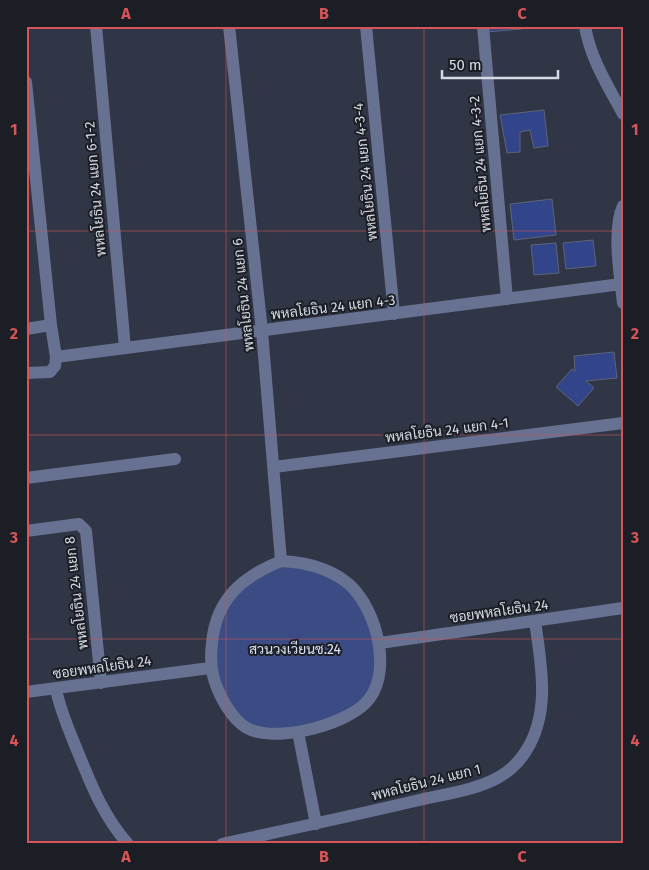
<svg xmlns="http://www.w3.org/2000/svg" width="649" height="870" viewBox="0 0 649 870" font-family="'Fira Sans',Sarabun,sans-serif">
  <style>
    .green { fill: #3b4c84 }
    .building { fill: #32458a; stroke: #5d6475 }
    .lines { fill: none; stroke-linecap: round; stroke-linejoin: round }
    .minor { stroke: #677293; stroke-width: 12 }
    .grid { fill: none; stroke: #d65457; stroke-width: 1; stroke-opacity: 0.55 }
    .labels { text-anchor: middle; stroke-width: 4; stroke-linejoin: round; paint-order: stroke }
    .street-label { font-size: 14px; fill: #d6dae4; stroke: #1b1e25 }
    .park-label { font-size: 14px; fill: #d8e0f5; stroke: #1b1e25 }
    .neatline { fill: none; stroke: #d65457; stroke-width: 2 }
    .grid-label { font-size: 16px; text-anchor: middle; font-weight: bold; fill: #d65457 }
  </style>
  <rect width="100%" height="100%" fill="#313646"/>
  <path class="green" d="M304 563 341 578 363 601 380 643 376 685 356 710 321 726 264 733 231 714 213 676 212 638 232 594 268 567Z"/>
  <path class="building" d="M487 26H520L521 29 487 32Z
    M544 110 548 146 534 148 530 130 520 132V152L507 153 500 115Z
    M552 199 556 235 514 240 510 204Z
    M593 240 596 266 566 269 563 243Z
    M556 243 559 273 534 275 531 245Z
    M614 352 617 378 586 381 594 388 578 406 556 387 572 369 575 371 574 356Z"/>
  <g class="lines">
    <path class="minor" d="M96 26 125 348
      M229 26 262 331 281 561
      M366 26 394 314
      M483 26 507 299
      M585 26C590 58 608 86 623 114
      M26 82 51 325 56 357 621 284
      M623 206C612 229 620 277 623 303
      M26 329 51 325
      M26 373 50 372 55 366 56 357
      M274 467 623 423
      M26 478 175 459
      M26 531 79 524 86 531 101 683
      M281 561C304 562 326 567 345 581 374 602 393 666 370 698 351 724 281 742 251 730 239 725 232 715 225 704 213 683 209 667 212 643 216 599 242 577 281 561Z
      M380 643 623 608
      M56 689C60 710 69 730 77 750 91 784 103 816 128 844
      M26 692 210 668
      M298 732 316 824
      M222 844C286 830 351 816 415 801 442 794 475 791 499 777 510 771 519 762 526 751 551 712 541 664 535 621"/>
  </g>
  <path class="grid" d="M226 26V844M424 26V844M26 231H623M26 435H623M26 639H623"/>
  <g class="labels">
    <g class="street-label">
      <text transform="translate(480 164) rotate(-95)" y="5">พหลโยธิน 24 แยก 4-3-2</text>
      <text transform="translate(365 172) rotate(-96)" y="5">พหลโยธิน 24 แยก 4-3-4</text>
      <text transform="translate(95 189) rotate(-95)" y="5">พหลโยธิน 24 แยก 6-1-2</text>
      <text transform="translate(243 295) rotate(-96)" y="5">พหลโยธิน 24 แยก 6</text>
      <text transform="translate(333 307) rotate(-7)" y="5">พหลโยธิน 24 แยก 4-3</text>
      <text transform="translate(447 430) rotate(-7)" y="5">พหลโยธิน 24 แยก 4-1</text>
      <text transform="translate(76 593) rotate(-97)" y="5">พหลโยธิน 24 แยก 8</text>
      <text transform="translate(499 611) rotate(-8)" y="5">ซอยพหลโยธิน 24</text>
      <text transform="translate(102 667) rotate(-8)" y="5">ซอยพหลโยธิน 24</text>
      <text transform="translate(426 782) rotate(-14)" y="5">พหลโยธิน 24 แยก 1</text>
    </g>
    <g class="park-label">
      <text x="295" y="654">สวนวงเวียนซ.24</text>
    </g>
  </g>
  <rect width="649" height="870" fill="none" stroke="#1b1e25" stroke-width="55"/>
  <path d="M442 70v8h116v-8" fill="none" stroke="#d6dae4" stroke-width="2.5"/>
  <text x="449" y="70" font-size="15" fill="#d6dae4" stroke="#1b1e25" stroke-width="4" paint-order="stroke">50 m</text>
  <rect x="28" y="28" width="594" height="814" class="neatline"/>
  <g class="grid-label">
    <text x="126" y="19">A</text>
    <text x="324" y="19">B</text>
    <text x="522" y="19">C</text>
    <text x="14" y="135">1</text>
    <text x="635" y="135">1</text>
    <text x="14" y="339">2</text>
    <text x="635" y="339">2</text>
    <text x="14" y="543">3</text>
    <text x="635" y="543">3</text>
    <text x="14" y="746">4</text>
    <text x="635" y="746">4</text>
    <text x="126" y="862">A</text>
    <text x="324" y="862">B</text>
    <text x="522" y="862">C</text>
  </g>
</svg>
